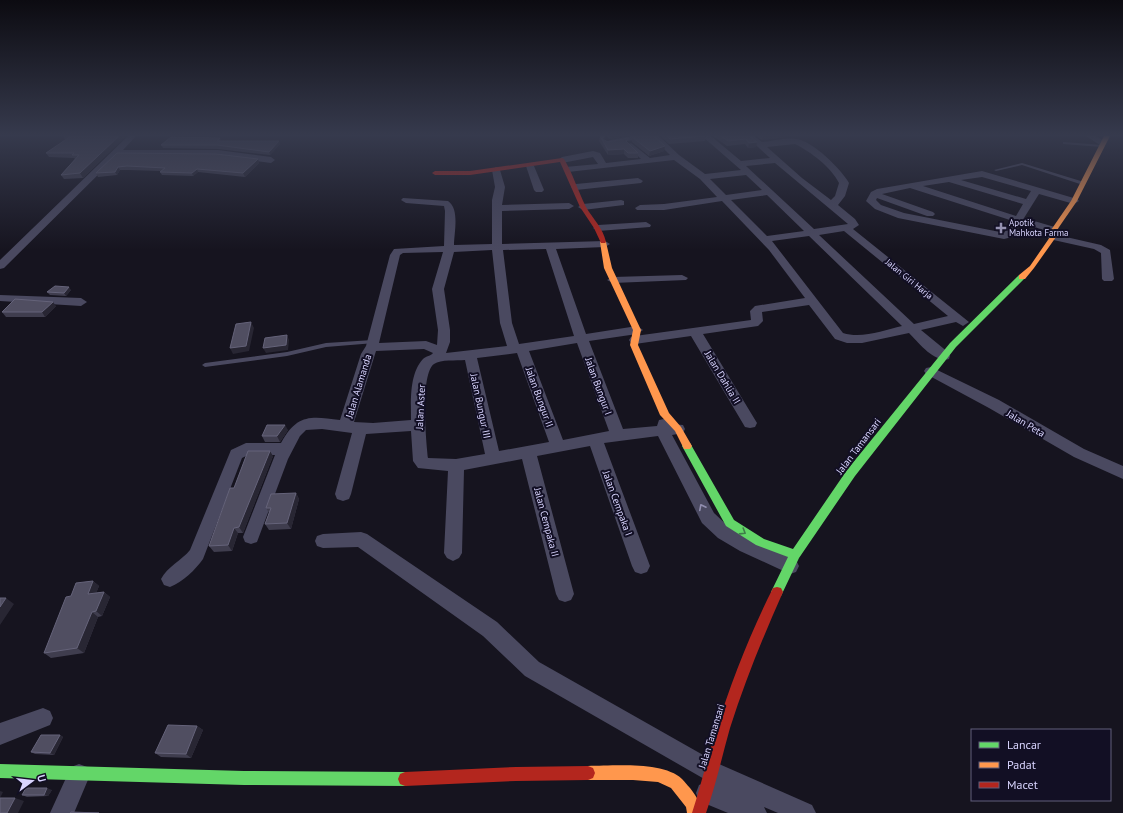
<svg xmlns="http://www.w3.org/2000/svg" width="1123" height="813" viewBox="0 0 1123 813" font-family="'PT Sans',sans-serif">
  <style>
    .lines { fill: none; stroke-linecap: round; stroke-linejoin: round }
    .lane { fill: #4a4960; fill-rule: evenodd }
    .street { fill: #4a4960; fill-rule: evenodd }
    .fast { fill: #63d668; fill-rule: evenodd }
    .slow { fill: #ff974d; fill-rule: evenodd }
    .jam { fill: #b3261e; fill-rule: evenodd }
    .wall { fill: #3f3d4e }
    .shaded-wall { fill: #282633 }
    .building { fill: #504e61; stroke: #65637a }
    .oneway { stroke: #918eaf }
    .oneway2 { stroke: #3f7c49 }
    .poi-dot { fill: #9491b0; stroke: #120f24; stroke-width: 1.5 }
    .labels { text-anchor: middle; stroke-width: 4; stroke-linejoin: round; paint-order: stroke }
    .far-poi-label { font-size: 9px; fill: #d8d4fe; stroke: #120f24; text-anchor: start }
    .far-street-label { font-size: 9px; fill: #d8d4fe; stroke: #120f24 }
    .street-label { font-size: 10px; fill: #d8d4fe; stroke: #120f24 }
  </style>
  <rect width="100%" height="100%" fill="#16141f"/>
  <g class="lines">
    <path class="lane" d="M1064 142 1102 145 1104 146 1102 147 1063 144V142Z
      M1022 163 1084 182V183L1080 184 1022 165 996 171 994 170Z
      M373 340 375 341 376 342 375 343 326 347 287 356 205 367 202 365 205 363 287 352 326 343Z"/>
    <path class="street" d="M128 136H136L123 150H218L271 157 275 160 271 163 218 156 118 155 4 268 0 269V260Z
      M632 136H649L645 138 610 144 606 142 610 140Z
      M651 136H659L679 155 705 174 741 170 702 136H711L741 161 770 158 746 136H754L762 142C773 141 786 137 796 139 812 140 842 170 849 183L845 196 838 205 855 219 859 225 853 229 969 322 963 326 956 322 921 330 949 353 950 356 949 359C934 363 918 342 909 333L862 343H847L835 339 809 305 762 312 763 321 758 326 703 334 757 423 755 427 750 428 745 427 691 336 635 344 631 343 629 340 631 337 635 336 751 320 750 311 755 306 805 298 769 250 722 201 664 210H637L635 208 640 205 664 204 717 197 700 179 674 160 568 172 564 169 565 167 598 164 593 157 562 163 558 160 562 157 593 151 600 153 606 163 641 159 627 145 631 143 650 158 670 155ZM795 144C811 152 831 167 839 183L835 196 831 200 802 178 767 147ZM775 163 848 224 814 229 746 166ZM746 175 762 190 726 195 710 179ZM767 195 804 231 767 236 731 200ZM844 231 948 316 914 324 819 235ZM809 236 902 326C884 330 862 339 843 333L772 241Z
      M1086 136H1096L1107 143 1100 145Z
      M530 163 534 166 544 190 542 192H536L534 190 526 166Z
      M496 167 500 170 505 187 502 205 569 203 574 206 569 209 502 211V244L605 241 610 244 605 247 556 249 586 334 637 326 643 330 637 334 589 341 623 429 657 426 659 420 664 419 669 420 671 424 683 425 685 429 683 433 672 435 714 513 730 528 752 541 796 560 799 566 796 572 790 574 740 551 718 538 702 523 658 436 604 443 650 566 647 572 641 574 635 572 632 566 590 446 537 456 574 594 571 600 565 602 559 600 556 594 522 459 464 470 462 553 459 558 453 561 447 558 444 553 448 471 418 468 413 461 411 431 366 434 351 494 349 499 343 501 337 499 335 494 352 433 322 429 306 430 300 436 288 459 257 542 251 544 245 542 243 537 275 455H248L242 458 203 559C195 570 183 582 170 587L164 585 161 579C167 567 182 560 190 550L231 450 246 443H281C297 414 310 416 340 420L361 354 366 346 390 255 394 249 444 246 445 211 444 206 406 203 401 200 403 198 448 201C460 209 454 233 454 245L492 244V200L495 187 492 170ZM546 249 574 336 519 344 512 323 503 250ZM492 250 500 323 507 346 446 353 450 342V330L444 289 454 252ZM443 252 432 289 438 330 437 345 426 341 379 343 400 255 403 253ZM577 343 609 431 563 440 529 351ZM424 349 433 353C431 356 426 356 423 359 409 374 411 401 411 420L373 423 354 422 376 351ZM517 353 549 442 499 451 477 358ZM465 360 485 454 456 459 428 458C426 441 420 374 434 364 441 359 456 361 465 360Z
      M982 171 1077 199 1079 201 1074 204 1039 194 1024 218 1058 228 1059 230 1058 232 1054 233 1021 223 1012 237 1004 239 898 218 875 209 866 201 871 192 877 189ZM982 177 1031 191 1026 199 961 180ZM949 182 1023 204 1016 216 923 186ZM910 188 1010 220 1012 221 1004 233 1000 232 904 213 881 205 876 200 877 198 927 216H933L935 214 933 212 882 194Z
      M638 178 643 181 641 183 576 190 571 187 576 184Z
      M621 200 624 201V205L583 210 578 207 583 204Z
      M646 222 651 225 650 227 598 231 593 228 598 225Z
      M1053 234 1101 245 1110 250 1114 279 1112 281H1104L1102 279 1101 253 1094 249 1049 239 1048 237 1049 235Z
      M682 275 688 278 686 280 613 283 607 280 613 277Z
      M0 295 81 298 87 302 81 306 0 301Z
      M931 367 999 400 1084 449 1123 466V479L1074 457 989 408 926 374 924 371 926 368Z
      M361 532 367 534 497 622 539 662 719 764 812 805 816 813H778L764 807 767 813H728L699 801 696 793 699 785 707 782 713 784 525 676 483 636 358 547 323 548 317 546 315 541 317 536 323 534Z
      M43 708 50 711 53 718 50 725 0 745V723Z
      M79 764 87 767 90 775 74 813H50L71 767Z"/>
    <path class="fast" d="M1019 275H1025L1026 277 956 347 855 476 799 558 781 596 777 597 773 596 771 592 788 557 756 545 726 526 682 446 684 443H690L734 520 764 539 793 549 847 470 950 343Z
      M0 764 244 771 405 772 410 774 412 779 410 784 405 786 244 785 0 778Z"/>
    <path class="slow" d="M1104 136H1110L1077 201 1057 230 1056 237 1034 268 1025 279H1019V275L1030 266 1050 237 1051 230 1071 201Z
      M603 240 606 242 612 268 641 330 638 345 669 413 681 427 692 446 690 449H684L675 431 660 415 630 345 633 330 604 268 600 242Z
      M588 766C613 766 663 761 682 779 685 782 687 785 690 788 697 797 700 802 701 813H687L686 807 671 788 658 782 633 780H588L583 778 581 773 583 768Z"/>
    <path class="jam" d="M562 158 564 159C573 174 578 191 586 207 593 219 603 228 606 242L605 243H601L594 228 580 207 560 162 470 175H435L432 173 435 171H470Z
      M777 587 781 588 783 592C763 637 745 681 730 728 722 756 716 785 706 813H692C701 786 707 758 716 731 731 682 750 634 773 588Z
      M588 766 593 768 595 773 593 778 588 780 516 781 405 786 400 784 398 779 400 774 405 772 516 767Z"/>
  </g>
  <path class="wall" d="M63 136H126L83 178 64 179 61 175 75 159 74 158 49 157 46 153 65 140Z
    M600 136 608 142 629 143 638 153V158H628L624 154 608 155 599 141Z
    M606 136H626L610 139Z
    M660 136H706L705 141 669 144Z
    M713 136H750L757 142 756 147 748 148 745 144 727 146Z
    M756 136H785V137L762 140Z
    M632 137 665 146 664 151 649 156 632 142Z
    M220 138 221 141 280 144 270 155 218 149 163 148 161 145Z
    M117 153 258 159 259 163 245 177 198 172 193 176 162 175 160 172 161 171 129 170H120L117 175 98 177 96 173Z
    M71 290 66 296 50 295 47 292Z
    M56 306 45 317H6L2 312Z
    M288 430 280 442H265L262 436Z
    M273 456 243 533H238L232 551 214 552 209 546 234 488Z
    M296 493 299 499 291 529 269 530 265 524 269 513 266 508Z
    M93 581 99 586 96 593 104 592 110 597 102 616 98 617 84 653 51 658 44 653 71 596Z
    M197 726 203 730 191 758 161 757 155 753Z
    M60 735 63 737 54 755 35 754 31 752Z
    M52 790 48 796 27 797 22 795Z"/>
  <path class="shaded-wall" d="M119 136H126L83 178 80 173Z
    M605 136H606L605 140 602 139Z
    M610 136H626L610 139Z
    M764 136H785V137L762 140Z
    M279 141 280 144 270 155 269 152Z
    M757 142 756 147 748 148 749 143Z
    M665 146 664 151 649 156 650 151Z
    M624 149V154L608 155V150Z
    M258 159 259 163 245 177 243 173Z
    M118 167 120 170 117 175 115 172Z
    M197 169 198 172 193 176 192 173Z
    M69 287 71 290 66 296 64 293Z
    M53 302 56 306 45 317 42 312Z
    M251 322 254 328 249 351 233 354 230 348Z
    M287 335 289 340 288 350 266 353 263 348Z
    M285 425 288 430 280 442 277 436Z
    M270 451 273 456 243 533 239 527Z
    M296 493 299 499 291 529 287 523Z
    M234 528 238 533 232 551 228 545Z
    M93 581 99 586 94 599 88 594Z
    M104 592 110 597 102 616 96 611Z
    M6 598 14 604 0 625V607Z
    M92 612 98 617 84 653 77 648Z
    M197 726 203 730 191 758 186 754Z
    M60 735 63 737 54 755 50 753Z
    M47 788 52 790 48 796 44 795Z
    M0 791 3 792 0 798Z
    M15 798 24 801 18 813H7Z"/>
  <path class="building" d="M71 136H119L80 173 61 175 79 155H72L74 153H46Z
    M600 136H605L602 139 608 142 629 138 626 141 638 153H628L624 149 608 150Z
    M637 136H654L665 146 650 151 632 137Z
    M667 136H704L670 139Z
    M721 136H750L757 142 749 143 746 139 728 141Z
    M171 137 220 138 217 141H279L269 152 217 145H161Z
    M117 153 216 154 258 159 243 173 197 169 192 173 160 172 165 168 127 166 118 167 115 172 96 173Z
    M55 286 69 287 64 293 47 292Z
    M15 299 53 302 42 312H2Z
    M251 322 246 346 230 348 236 324Z
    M287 335 286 345 263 348 265 338Z
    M267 425H285L277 436H262Z
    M248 451H270L239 527 234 528 228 545 209 546 230 488H234Z
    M296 493 287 523 265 524 271 508H266L271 494Z
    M93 581 88 594 104 592 96 611 92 612 77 648 44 653 66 597 71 596 76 583Z
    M0 598H6L0 607Z
    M168 725 197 726 186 754 155 753Z
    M41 735H60L50 753 31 752Z
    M26 788H47L44 795H22Z
    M0 798H15L7 813H0Z
    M71 812 99 813H70Z"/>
  <defs><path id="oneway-chevron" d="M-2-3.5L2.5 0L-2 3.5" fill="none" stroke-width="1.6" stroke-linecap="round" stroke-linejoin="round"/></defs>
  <use class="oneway" href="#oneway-chevron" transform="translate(702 507) rotate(-117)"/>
  <use class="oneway2" href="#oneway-chevron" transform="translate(743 532) rotate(32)"/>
  <linearGradient id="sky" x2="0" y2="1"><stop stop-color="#0c0b11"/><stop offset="0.54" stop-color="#363a4d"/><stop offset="1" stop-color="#363a4d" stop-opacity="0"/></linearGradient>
  <rect width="1123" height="250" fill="url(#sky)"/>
  <path class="poi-dot" d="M999 222h4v4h4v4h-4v4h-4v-4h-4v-4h4z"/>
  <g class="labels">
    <g class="far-poi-label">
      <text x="1009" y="226">Apotik<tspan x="1009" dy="10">Mahkota Farma</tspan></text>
    </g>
    <g class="far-street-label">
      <text transform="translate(909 279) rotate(39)" y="3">Jalan Giri Harja</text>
    </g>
    <g class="street-label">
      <text transform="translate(723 377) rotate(59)" y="4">Jalan Dahlia II</text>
      <text transform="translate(358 386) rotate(-73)" y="4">Jalan Alamanda</text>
      <text transform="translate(599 386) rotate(70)" y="4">Jalan Bungur I</text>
      <text transform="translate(540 397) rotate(70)" y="4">Jalan Bungur II</text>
      <text transform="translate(481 406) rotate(78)" y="4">Jalan Bungur III</text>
      <text transform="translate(420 407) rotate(-87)" y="4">Jalan Aster</text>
      <text transform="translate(1026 423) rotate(31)" y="4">Jalan Peta</text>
      <text transform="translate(858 446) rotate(-53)" y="4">Jalan Tamansari</text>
      <text transform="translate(618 503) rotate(70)" y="4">Jalan Cempaka I</text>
      <text transform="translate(547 522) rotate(75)" y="4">Jalan Cempaka II</text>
      <text transform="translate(711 736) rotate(-73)" y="4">Jalan Tamansari</text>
    </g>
  </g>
  <rect x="971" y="729" width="140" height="72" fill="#120f24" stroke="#615e7b"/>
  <rect x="979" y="742" width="20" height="6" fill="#63d668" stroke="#615e7b"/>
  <text x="1007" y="749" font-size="12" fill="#d8d4fe">Lancar</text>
  <rect x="979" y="762" width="20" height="6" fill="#ff974d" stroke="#615e7b"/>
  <text x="1007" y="769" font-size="12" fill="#d8d4fe">Padat</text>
  <rect x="979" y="782" width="20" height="6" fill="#b3261e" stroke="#615e7b"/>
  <text x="1007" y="789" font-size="12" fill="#d8d4fe">Macet</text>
  <g transform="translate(32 781) rotate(75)" stroke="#120f24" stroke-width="3" paint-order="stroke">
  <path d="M0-3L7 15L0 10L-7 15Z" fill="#d8d4fe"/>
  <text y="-6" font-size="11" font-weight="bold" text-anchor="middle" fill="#d8d4fe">U</text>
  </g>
</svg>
